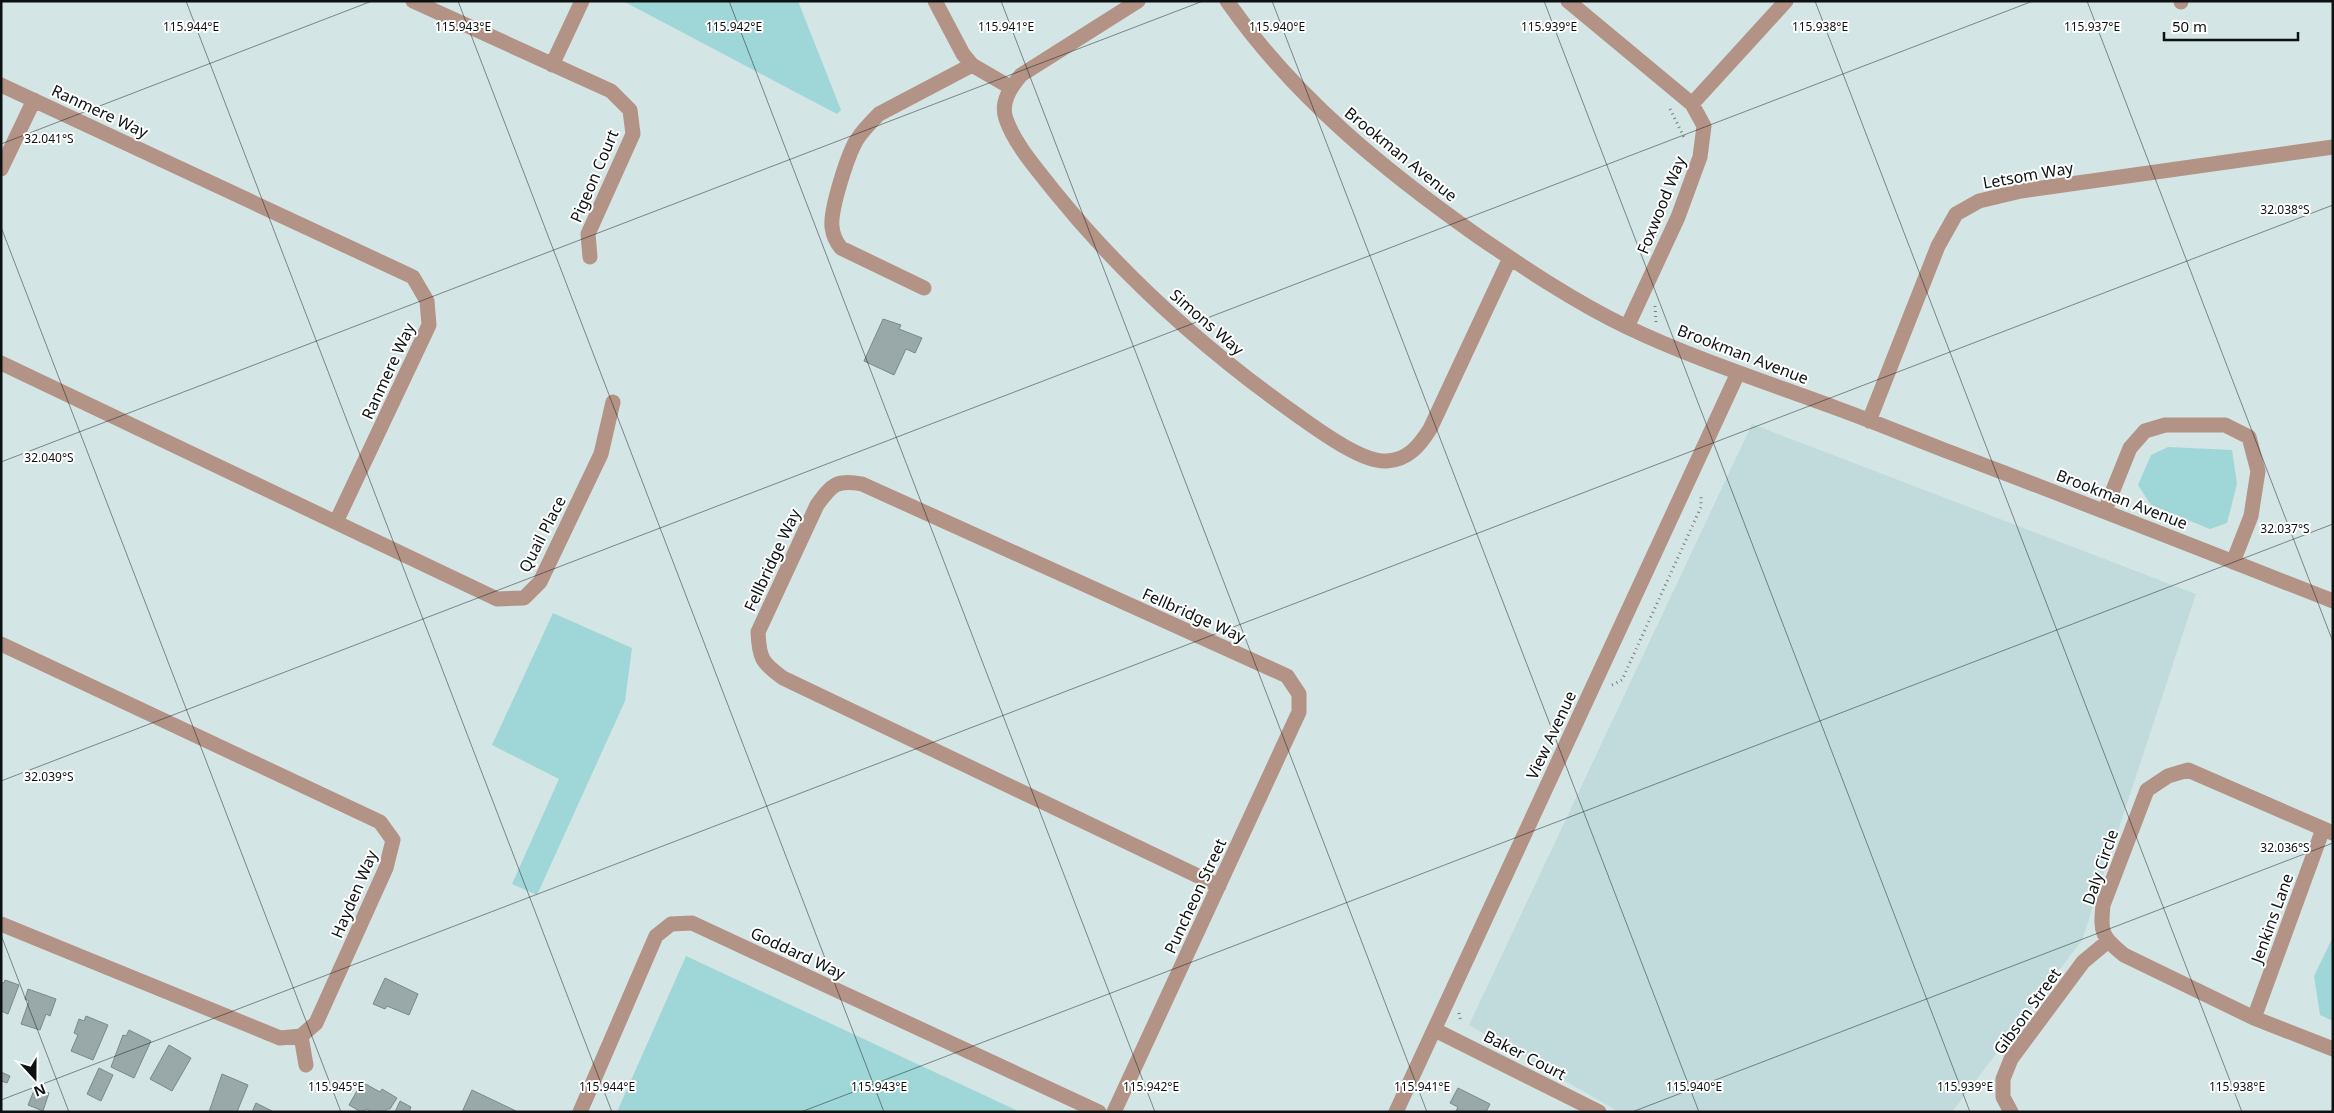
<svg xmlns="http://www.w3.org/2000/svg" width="2334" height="1113" viewBox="0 0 2334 1113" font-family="'Noto Sans',sans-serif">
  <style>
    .built { fill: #c1dbdc }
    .green { fill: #9fd6d7 }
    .building { fill: #99a9a9; stroke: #7a8989 }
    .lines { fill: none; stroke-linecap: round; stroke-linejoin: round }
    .path { stroke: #747f7f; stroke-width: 3; stroke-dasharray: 1 4; stroke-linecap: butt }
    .minor { stroke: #b29386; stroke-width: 15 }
    .ticks { fill: none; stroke: #0c1111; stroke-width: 1; stroke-opacity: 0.45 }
    .labels { text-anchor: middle; stroke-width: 4; stroke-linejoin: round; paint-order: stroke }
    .street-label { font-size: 16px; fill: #0c1111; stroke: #fff }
    .ticks-label { font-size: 12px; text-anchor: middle; fill: #0c1111; stroke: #fff; stroke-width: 4; stroke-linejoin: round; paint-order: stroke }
  </style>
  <rect width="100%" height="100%" fill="#d4e5e5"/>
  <path class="built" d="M1752 424 2196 594 2082 940 1952 1112H1619L1469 1025Z"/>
  <path class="green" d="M623 1H798L841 110 837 114Z
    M2168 447 2232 450 2237 484 2227 523 2210 529 2151 505 2138 485 2151 455Z
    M553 613 632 648 625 701 537 895 512 884 559 779 492 745Z
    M2333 937V1021L2320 1015 2314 976Z
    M686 956 1020 1112H617Z"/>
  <path class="building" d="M883 319 901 325 899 329 922 338 915 353 906 349 894 375 864 361Z
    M385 978 418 994 409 1015 387 1006 385 1009 373 1004Z
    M5 980 19 985 8 1014 1 1011V982L4 983Z
    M28 989 56 999 50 1016 46 1014 40 1030 21 1024 29 1001 25 999Z
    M86 1016 108 1025 93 1060 71 1051 78 1035 74 1033 79 1019 84 1021Z
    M129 1030 151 1041 134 1078 111 1067 123 1035 126 1036Z
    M169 1045 191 1058 172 1091 150 1079Z
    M99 1068 113 1075 101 1101 87 1094Z
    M1 1072 10 1076 7 1083 1 1081Z
    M222 1074 248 1085 237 1112H209Z
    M362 1082 380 1092 382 1089 397 1098 390 1109H387L385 1112H371L367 1109 361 1112 349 1105Z
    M35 1088 49 1093 43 1111 28 1105Z
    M1458 1088 1490 1104 1486 1112 1456 1111 1458 1107 1450 1103Z
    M472 1090 516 1111V1112H462Z
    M400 1101 411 1107 409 1112H395Z
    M256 1103 274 1112H252Z"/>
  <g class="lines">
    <path class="path" d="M1670 109 1685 139
      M1655 306 1656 322 1658 323
      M1612 685 1622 680 1701 507V494
      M1459 1013 1461 1022"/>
    <path class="minor" d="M413 1 611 91 630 110 633 134 588 234 590 257
      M935 1 963 54 972 65 1010 87
      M1138 1 1021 75C1011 87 1000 102 1006 119 1015 145 1037 169 1054 191 1125 279 1205 350 1297 415 1317 429 1362 463 1387 461 1408 460 1420 445 1430 429L1510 258
      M1227 1C1294 97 1384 170 1479 237 1526 269 1575 302 1627 327 1694 359 1766 382 1836 408 1872 421 1908 436 1944 450 2074 499 2203 550 2333 601
      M1568 1 1692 104 1704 126 1700 157 1678 217 1627 327
      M2181 2V1
      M552 65 582 1
      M1 85 413 277 427 301 429 325 336 522
      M1692 104 1786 1
      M1 169 34 100
      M924 288 841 248C836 242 833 236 832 227 830 210 847 157 856 141 862 131 871 122 879 114L972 65
      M1 363 497 599 524 598 540 582 601 454 613 402
      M1869 421 1938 246 1956 214 1979 201 2021 191 2333 147
      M2105 510 2130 448 2145 431 2165 425H2225L2249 437 2258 471 2251 516 2233 562
      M1 644 380 822 393 840 386 868 316 1023 301 1036 280 1038 1 924
      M2333 833 2188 770 2168 776 2147 790 2103 905C2100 933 2102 937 2124 955L2254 1018 2333 1049
      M2254 1018 2323 829
      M1435 1030 1599 1112
      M301 1036 306 1065
      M580 1112 656 936 671 924 692 923 1099 1112
      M1114 1112 1299 712V694L1287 676 862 484C836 479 832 485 817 505L758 632C759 658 762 663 783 678L1219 886
      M1396 1112 1738 373
      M2011 1112 2003 1097V1079L2011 1059 2083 962 2107 942"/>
  </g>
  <path class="ticks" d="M186 1 612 1112M458 1 884 1112M729 1 1155 1112M1001 1 1427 1112M1272 1 1699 1112M1544 1 1970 1112M1815 1 2242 1112M2087 1 2333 642M1 144 372 1M1 227 341 1112M1 462 1203 1M1 781 2033 1M1 935 69 1112M1 1100 2333 205M801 1112 2333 524M1632 1112 2333 843"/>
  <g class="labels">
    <g class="street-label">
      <text transform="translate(100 111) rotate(25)" y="6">Ranmere Way</text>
      <text transform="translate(1401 154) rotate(39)" y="6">Brookman Avenue</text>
      <text transform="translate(2028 175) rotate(-10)" y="6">Letsom Way</text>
      <text transform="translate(594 176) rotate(-67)" y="6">Pigeon Court</text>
      <text transform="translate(1661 205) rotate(-68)" y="6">Foxwood Way</text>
      <text transform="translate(1207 322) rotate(41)" y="6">Simons Way</text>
      <text transform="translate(1743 354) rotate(21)" y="6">Brookman Avenue</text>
      <text transform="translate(388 371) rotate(-65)" y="6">Ranmere Way</text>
      <text transform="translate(2122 499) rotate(21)" y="6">Brookman Avenue</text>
      <text transform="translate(542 534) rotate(-63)" y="6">Quail Place</text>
      <text transform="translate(772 560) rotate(-65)" y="6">Fellbridge Way</text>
      <text transform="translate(1194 615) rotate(24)" y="6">Fellbridge Way</text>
      <text transform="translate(1551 735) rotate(-65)" y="6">View Avenue</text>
      <text transform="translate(2100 867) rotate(-71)" y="6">Daly Circle</text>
      <text transform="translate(354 894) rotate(-67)" y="6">Hayden Way</text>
      <text transform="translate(1195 896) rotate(-65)" y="6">Puncheon Street</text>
      <text transform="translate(2272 918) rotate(-70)" y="6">Jenkins Lane</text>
      <text transform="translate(798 953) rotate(25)" y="6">Goddard Way</text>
      <text transform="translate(2027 1011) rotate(-54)" y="6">Gibson Street</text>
      <text transform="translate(1525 1055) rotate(27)" y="6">Baker Court</text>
    </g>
  </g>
  <g class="ticks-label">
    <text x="191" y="31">115.944°E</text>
    <text x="463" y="31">115.943°E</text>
    <text x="734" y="31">115.942°E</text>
    <text x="1006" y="31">115.941°E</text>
    <text x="1277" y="31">115.940°E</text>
    <text x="1549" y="31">115.939°E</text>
    <text x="1820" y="31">115.938°E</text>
    <text x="2092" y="31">115.937°E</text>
    <text x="49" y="143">32.041°S</text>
    <text x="2285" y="214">32.038°S</text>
    <text x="49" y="462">32.040°S</text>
    <text x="2285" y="533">32.037°S</text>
    <text x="49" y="781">32.039°S</text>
    <text x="2285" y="852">32.036°S</text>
    <text x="336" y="1091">115.945°E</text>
    <text x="607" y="1091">115.944°E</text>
    <text x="879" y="1091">115.943°E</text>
    <text x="1151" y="1091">115.942°E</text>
    <text x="1422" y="1091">115.941°E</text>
    <text x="1694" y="1091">115.940°E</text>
    <text x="1965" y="1091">115.939°E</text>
    <text x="2237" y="1091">115.938°E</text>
  </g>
  <rect width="2334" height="1113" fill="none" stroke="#0c1111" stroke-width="5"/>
  <g transform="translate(35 1078) rotate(159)" stroke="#ffffff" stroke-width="4" paint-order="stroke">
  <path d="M0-4L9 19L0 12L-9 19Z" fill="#0c1111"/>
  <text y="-8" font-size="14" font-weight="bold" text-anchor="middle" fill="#0c1111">N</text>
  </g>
  <path d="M2164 32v8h134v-8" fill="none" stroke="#0c1111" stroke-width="2.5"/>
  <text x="2172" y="32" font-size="15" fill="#0c1111" stroke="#ffffff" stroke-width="4" paint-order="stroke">50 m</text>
</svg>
